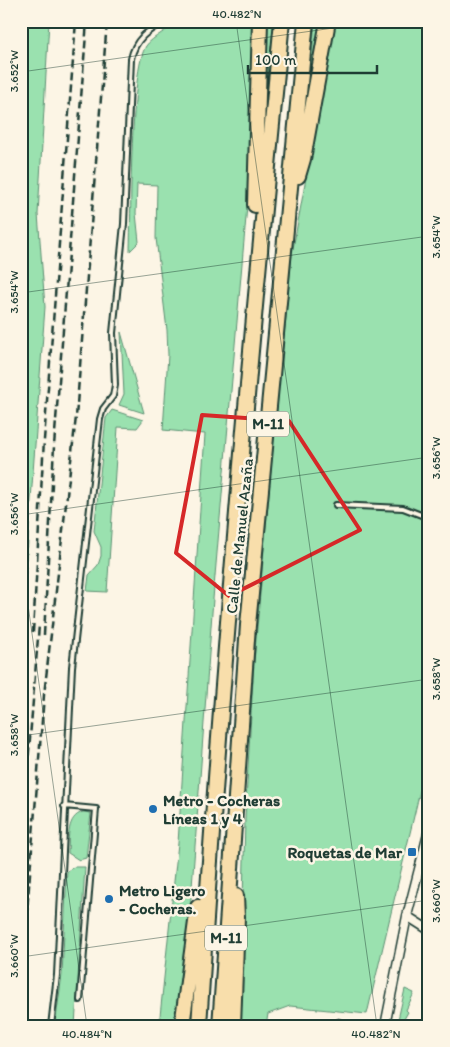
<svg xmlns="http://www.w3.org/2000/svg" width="450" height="1047" viewBox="0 0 450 1047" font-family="Itim,sans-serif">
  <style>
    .green { fill: #9ae1af; stroke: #5c8f72 }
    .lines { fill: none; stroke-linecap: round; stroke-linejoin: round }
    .lane-casing { stroke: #1f3d34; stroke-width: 8 }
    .street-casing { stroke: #1f3d34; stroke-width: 11 }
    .highway-casing { stroke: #1f3d34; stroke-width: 18 }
    .lane { stroke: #fcf5e5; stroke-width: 4 }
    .street { stroke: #fcf5e5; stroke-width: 8 }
    .highway { stroke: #f8deab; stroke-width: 14 }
    .rail { stroke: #1f3d34; stroke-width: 2.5; stroke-dasharray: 8 4; stroke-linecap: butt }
    .marked { fill: none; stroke: #d62828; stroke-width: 4; stroke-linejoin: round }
    .ticks { fill: none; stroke: #1f3d34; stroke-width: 1; stroke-opacity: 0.45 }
    .poi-dot { fill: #1f6fb2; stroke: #fcf5e5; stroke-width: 2 }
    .labels { text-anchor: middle; stroke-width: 5; stroke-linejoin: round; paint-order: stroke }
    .shield { fill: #fcf5e5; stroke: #617469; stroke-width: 1 }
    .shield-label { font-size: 15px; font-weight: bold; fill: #1f3d34 }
    .street-label { font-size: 16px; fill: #1f3d34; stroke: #fcf5e5 }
    .poi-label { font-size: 16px; font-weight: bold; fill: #1f3d34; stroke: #fcf5e5; text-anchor: start }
    .neatline { fill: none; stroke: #1f3d34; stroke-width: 2 }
    .ticks-label { font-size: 12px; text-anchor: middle; fill: #1f3d34 }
  </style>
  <rect width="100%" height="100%" fill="#fcf5e5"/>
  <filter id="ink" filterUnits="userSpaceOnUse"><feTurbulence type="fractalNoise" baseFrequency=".02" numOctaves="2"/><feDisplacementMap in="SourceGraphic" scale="10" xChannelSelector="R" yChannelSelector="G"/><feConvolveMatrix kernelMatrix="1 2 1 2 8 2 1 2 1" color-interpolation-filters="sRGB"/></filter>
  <g filter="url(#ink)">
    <path class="green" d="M21 21H49L38 214 45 307 21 638Z
      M180 21H255L252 148 213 599 192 887 186 951 176 1026H159L178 843 205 434 163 430 168 355 167 330 156 238 157 185 137 184 136 213 139 242 130 251C131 214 130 70 146 46 151 38 172 27 180 21Z
      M265 21H274L267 84 263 90Z
      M315 21H325L310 87 309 86Z
      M335 21H429V753L367 1014 290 1006 268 1014 266 1026H240L245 819 254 662 272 458 292 254Z
      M121 332 144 413 119 405 124 394Z
      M112 410 143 420 137 428 118 427 107 592 87 591 89 575 98 565 101 556V547L94 531 106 418Z
      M83 812 91 813 86 858 79 860 68 853C69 838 66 817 83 812Z
      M74 867H85L75 1026H55L62 975 67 871Z
      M405 989 414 993 406 1010 408 1012 400 1026 397 1024Z"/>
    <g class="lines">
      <defs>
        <path id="lane" d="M336 505 403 508 429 518
          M64 806 96 809 80 1000
          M339 1022 347 1026
          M51 1026 57 975 72 667 100 419 103 409 113 396 115 385 113 333 124 224 131 59C135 39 147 31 165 21"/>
        <path id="street" d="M407 916 429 930
          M385 1026 407 916 429 830"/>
        <path id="highway" d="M298 176 303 159 328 21
          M255 205 260 21
          M182 1026 198 907
          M199 1026C220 690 249 356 282 21
          M220 1026 248 625 306 21
          M233 1026 237 917 236 896"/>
      </defs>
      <use href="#lane" class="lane-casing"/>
      <use href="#street" class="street-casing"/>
      <use href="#highway" class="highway-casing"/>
      <use href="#lane" class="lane"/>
      <use href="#street" class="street"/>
      <use href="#highway" class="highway"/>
      <path class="rail" d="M33 632 44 440 76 21
        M44 635 54 446 87 21
        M21 851 39 625
        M21 988 44 695 76 417 107 21"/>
    </g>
  </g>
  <path class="marked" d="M202 415 289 421 360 530 229 596 176 553Z"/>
  <path class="ticks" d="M236 21 377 1026M21 72 383 21M21 293 429 236M21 515 429 457M21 555 87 1026M21 736 429 679M21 957 429 900"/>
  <g class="poi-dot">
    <circle cx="153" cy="809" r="5"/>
    <rect x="407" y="847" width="10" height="10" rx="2.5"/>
    <circle cx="109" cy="899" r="5"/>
  </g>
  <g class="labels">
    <g class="shield">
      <rect x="247" y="411.5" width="42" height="25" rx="4"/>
      <rect x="205" y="925.5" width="42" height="25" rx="4"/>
    </g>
    <g class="shield-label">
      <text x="268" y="429">M-11</text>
      <text x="226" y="943">M-11</text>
    </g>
    <g class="street-label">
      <text transform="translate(239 536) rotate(-84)" y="6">Calle de Manuel Azaña</text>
    </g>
    <g class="poi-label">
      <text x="163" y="806">Metro - Cocheras<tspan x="163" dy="18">Líneas 1 y 4</tspan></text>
      <text x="402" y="858" text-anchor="end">Roquetas de Mar</text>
      <text x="119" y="896">Metro Ligero<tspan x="119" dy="18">- Cocheras.</tspan></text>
    </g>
  </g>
  <rect width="450" height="1047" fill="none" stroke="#fcf5e5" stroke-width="55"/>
  <path d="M248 65v8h129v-8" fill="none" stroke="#1f3d34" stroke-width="2.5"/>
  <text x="255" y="65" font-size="15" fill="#1f3d34" stroke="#fcf5e5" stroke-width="4" paint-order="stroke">100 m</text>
  <rect x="28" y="28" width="394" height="992" class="neatline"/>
  <g class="ticks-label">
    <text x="237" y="18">40.482°N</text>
    <text transform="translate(14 71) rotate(-90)" y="4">3.652°W</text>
    <text transform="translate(436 237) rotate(-90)" y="4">3.654°W</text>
    <text transform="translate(14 292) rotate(-90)" y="4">3.654°W</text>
    <text transform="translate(436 458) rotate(-90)" y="4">3.656°W</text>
    <text transform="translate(14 514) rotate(-90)" y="4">3.656°W</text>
    <text transform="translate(436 679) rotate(-90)" y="4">3.658°W</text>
    <text transform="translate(14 735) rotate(-90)" y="4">3.658°W</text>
    <text transform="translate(436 901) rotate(-90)" y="4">3.660°W</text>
    <text transform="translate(14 956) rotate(-90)" y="4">3.660°W</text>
    <text x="87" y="1038">40.484°N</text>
    <text x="376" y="1038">40.482°N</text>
  </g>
</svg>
